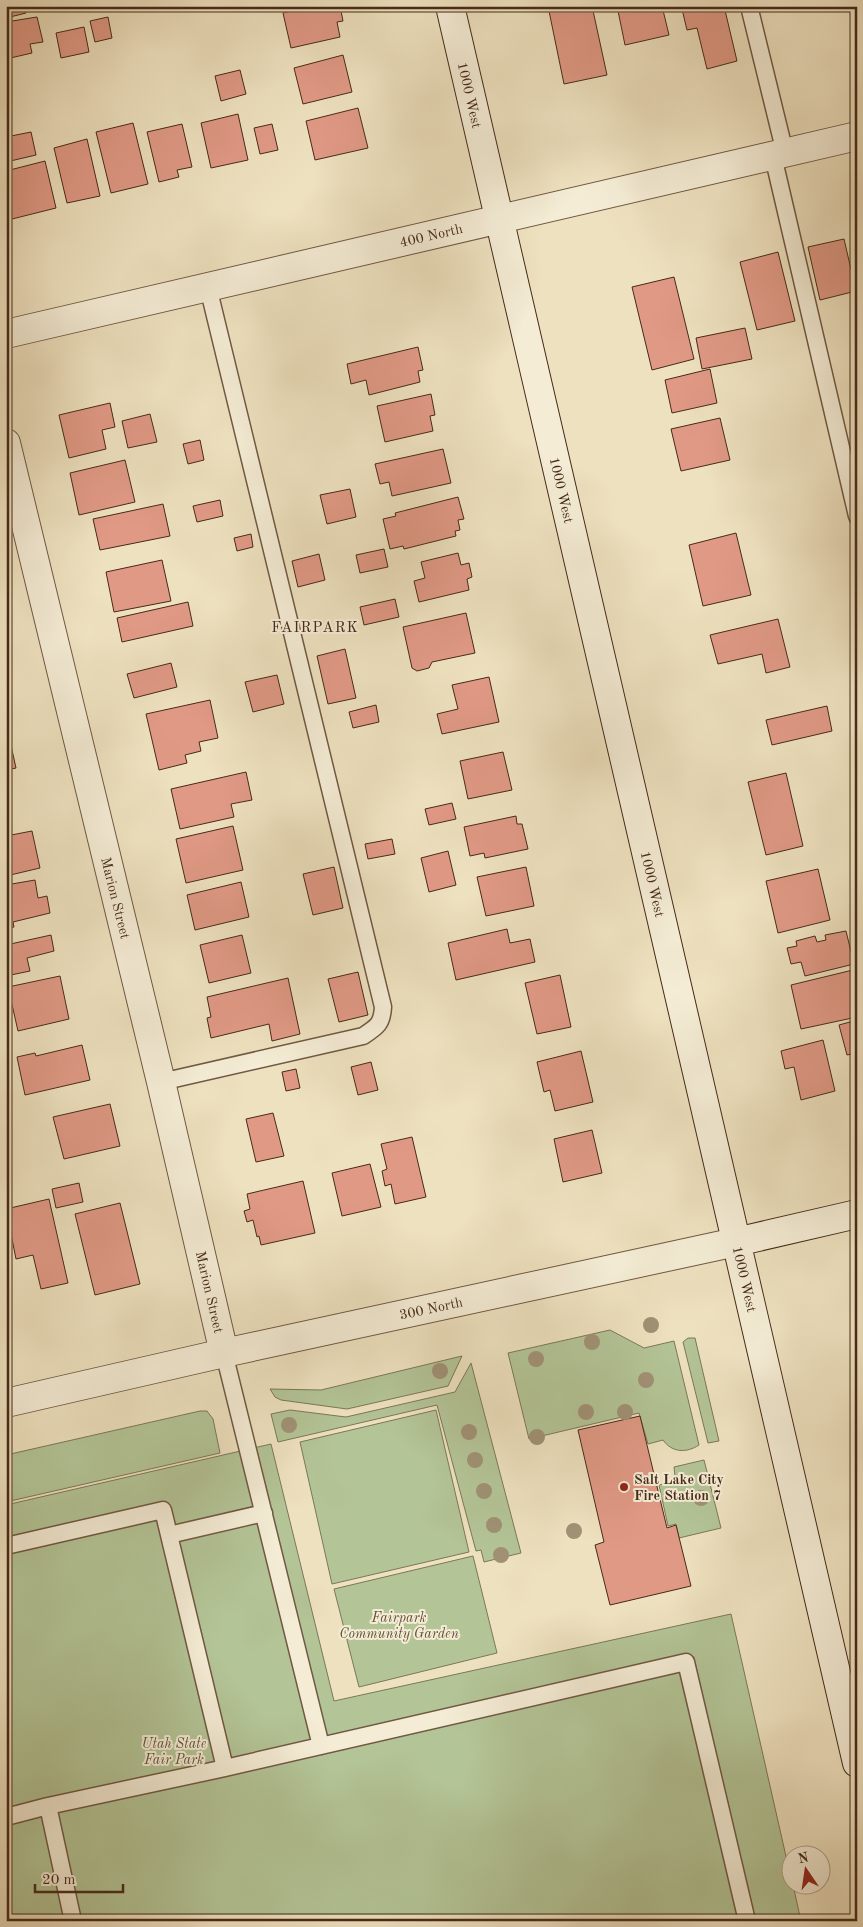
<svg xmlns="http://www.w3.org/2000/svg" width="863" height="1927" viewBox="0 0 863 1927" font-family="'Old Standard TT',serif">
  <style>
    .green { fill: #b3c496; stroke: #7c7758 }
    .building { fill: #e09985; stroke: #462a19 }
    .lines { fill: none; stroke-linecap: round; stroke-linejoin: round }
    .lane-casing { stroke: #705842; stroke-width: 19 }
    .street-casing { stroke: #705842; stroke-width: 30 }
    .secondary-casing { stroke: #462a19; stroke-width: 30 }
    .lane { stroke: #f4ecd5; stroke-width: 16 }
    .street { stroke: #f4ecd5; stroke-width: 28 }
    .secondary { stroke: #f4ecd5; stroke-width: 28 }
    .tree { fill: #a09175 }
    .poi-dot { fill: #8f2418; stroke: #f4ecd5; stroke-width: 2 }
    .labels { text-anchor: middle; stroke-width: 4; stroke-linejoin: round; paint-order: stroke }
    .street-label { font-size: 14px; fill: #462a19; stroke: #f4ecd5 }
    .poi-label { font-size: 14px; font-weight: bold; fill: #462a19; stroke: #f4ecd5; text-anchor: start }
    .park-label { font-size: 14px; font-style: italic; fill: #615038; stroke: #f4ecd5 }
    .neighbourhood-label { font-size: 15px; letter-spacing: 1px; fill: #462a19; stroke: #f4ecd5 }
  </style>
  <rect width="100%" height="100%" fill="#eee1bf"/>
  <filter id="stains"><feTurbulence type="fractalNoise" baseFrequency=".004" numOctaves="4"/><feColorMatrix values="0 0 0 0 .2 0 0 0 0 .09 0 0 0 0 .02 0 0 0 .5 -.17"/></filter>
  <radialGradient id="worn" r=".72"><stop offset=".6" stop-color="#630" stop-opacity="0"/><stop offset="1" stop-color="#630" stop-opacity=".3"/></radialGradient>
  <path class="green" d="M610 1330 644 1348 674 1341 699 1445C687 1453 672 1453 663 1440L648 1444 639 1413 529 1439 508 1353Z
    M688 1338H695L719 1441 708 1443 683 1342Z
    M462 1356 448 1386 347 1409 281 1400 275 1397 270 1389 321 1390Z
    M471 1363 521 1553 484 1562 481 1550 476 1551 437 1405 278 1442 271 1414 290 1410 346 1417 455 1392Z
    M436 1410 469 1552 332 1584 300 1442Z
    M200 1411H207L213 1419 220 1453 6 1502V1455Z
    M271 1444 334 1701 731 1614 790 1874V1884L793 1885 801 1921H6V1505Z
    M704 1460 721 1528 679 1538 676 1524 668 1526 659 1485 667 1483 675 1476 674 1467Z
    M473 1556 497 1653 359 1687 334 1589Z"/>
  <path class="building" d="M6 6H25L26 13 6 18Z
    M313 6H340L343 21 337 22 340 37 291 48 283 13Z
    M571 6H592L607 75 564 84 549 11Z
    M617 6H662L669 35 625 45Z
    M694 6H724L737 61 707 69 697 28 687 30 682 9Z
    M37 17 43 42 30 44 32 53 6 59V22Z
    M108 17 112 38 95 42 90 21Z
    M84 27 89 52 61 58 56 33Z
    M343 55 352 92 303 104 294 68Z
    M240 70 246 94 221 101 215 76Z
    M358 108 368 148 315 160 306 121Z
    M238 114 248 160 211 168 201 123Z
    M133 123 148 184 111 193 96 132Z
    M182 124 192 167 177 170 179 177 159 182 147 132Z
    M272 124 278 150 260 154 254 128Z
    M31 132 36 155 6 162V137Z
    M87 139 100 196 67 203 54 148Z
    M45 161 56 208 12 219 6 194V171Z
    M844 239 856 291 820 300 808 247Z
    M778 252 795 321 757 330 740 262Z
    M674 277 694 359 652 370 632 287Z
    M745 328 752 359 702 369 696 338Z
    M418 347 423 370 418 371 420 382 369 395 366 380 351 384 347 364Z
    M710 369 717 403 672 413 665 380Z
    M431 394 435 415 430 416 433 431 385 442 377 406Z
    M110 403 115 427 102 430 106 449 69 458 59 415Z
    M150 414 157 442 128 448 122 421Z
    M720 418 730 460 681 471 671 429Z
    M200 440 204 460 188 464 183 444Z
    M443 449 451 483 392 496 389 482 380 484 375 464Z
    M125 460 135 502 79 515 70 473Z
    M350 489 356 517 327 524 320 495Z
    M458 497 464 519 458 520 460 530 455 531 456 536 404 549 403 546 390 549 383 519 396 516 395 513Z
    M220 500 223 516 197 522 193 506Z
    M163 504 170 536 100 550 93 519Z
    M736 533 751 595 703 606 689 545Z
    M251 534 253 547 237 551 234 538Z
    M384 549 388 567 360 573 356 555Z
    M458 553 461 565 469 563 472 577 467 579 469 590 419 602 414 581 425 578 421 562Z
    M319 554 325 580 298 587 292 561Z
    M162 560 171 601 114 612 106 572Z
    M395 599 399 617 364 625 360 607Z
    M188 602 193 626 122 642 117 618Z
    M466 613 475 653 432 662 429 668 417 671 412 668 403 627Z
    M778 619 790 667 766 673 762 654 718 664 710 635Z
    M345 649 356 698 328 704 317 656Z
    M171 663 177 687 134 698 127 674Z
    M277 675 284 704 253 712 245 682Z
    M489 677 499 722 442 734 437 714 458 709 452 685Z
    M210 700 218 738 199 742 201 751 185 755 187 763 159 770 146 714Z
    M376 705 379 722 353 728 349 712Z
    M827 706 832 731 772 745 766 720Z
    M8 732 16 768 6 770V733Z
    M503 752 512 790 468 799 460 761Z
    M246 772 252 800 231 804 234 817 180 829 171 789Z
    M786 773 803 846 766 855 748 782Z
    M452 803 456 819 429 825 425 809Z
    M516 816 517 824H522L528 849 485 858 484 853 470 856 464 827Z
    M233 826 243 870 186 883 176 839Z
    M32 831 40 868 6 876V836Z
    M392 839 395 854 368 859 365 844Z
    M448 851 456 885 429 892 421 858Z
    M334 867 343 908 313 915 303 874Z
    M526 867 534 906 486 916 477 877Z
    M818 869 830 920 778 933 766 881Z
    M35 880 38 898 47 896 50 913 13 922 14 927 6 929V904L9 903 6 885Z
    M241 882 249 917 195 930 187 895Z
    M507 929 510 943 530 939 535 962 456 980 448 943Z
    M846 931 854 964 805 976 801 962 791 964 787 948 797 946 796 941 815 936 817 942 826 940 825 935Z
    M51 935 54 951 27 958 30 971 6 976V945Z
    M242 935 251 973 209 983 200 945Z
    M857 969V1017L801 1029 791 985Z
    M358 972 368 1015 339 1022 328 979Z
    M560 975 571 1027 537 1034 525 983Z
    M60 976 69 1019 18 1031 8 987Z
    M288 978 300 1034 272 1041 269 1024 211 1038 207 1018 211 1017 207 997Z
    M857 1020V1053L847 1055 839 1025Z
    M823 1040 835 1091 801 1100 794 1067 785 1069 781 1051Z
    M82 1045 90 1080 25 1095 17 1057 35 1053 36 1056Z
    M581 1051 593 1102 555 1111 550 1090 544 1092 537 1062Z
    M371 1062 378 1090 358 1095 351 1067Z
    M296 1069 300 1088 286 1091 282 1072Z
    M110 1104 120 1146 64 1159 53 1117Z
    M273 1113 284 1156 256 1162 246 1119Z
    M592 1130 602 1173 563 1182 554 1139Z
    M412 1137 426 1197 395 1204 391 1184 385 1186 382 1171 387 1169 381 1144Z
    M370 1164 381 1207 342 1216 332 1173Z
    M303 1181 315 1233 261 1245 259 1236 257 1237 253 1220 247 1222 244 1211 250 1209 247 1194Z
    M79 1183 83 1202 56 1208 52 1189Z
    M49 1199 68 1283 41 1289 33 1255 16 1259 6 1209Z
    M120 1203 140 1284 95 1295 75 1214Z
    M640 1416 667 1528 676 1525 691 1586 610 1605 595 1545 604 1542 578 1430Z"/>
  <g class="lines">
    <defs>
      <path id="lane" d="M749 6 785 153
        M773 156 857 516
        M161 1082 363 1036C377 1027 382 1024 383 1007L208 287
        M224 1353 321 1746
        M169 1535 264 1513
        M6 1546 163 1510 225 1768
        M6 1817 48 1806
        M73 1921 48 1806 225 1768 686 1662 747 1921"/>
      <path id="street" d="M6 334 857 136
        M6 443 161 1082 224 1353
        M6 1403 224 1353 736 1242"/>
      <path id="secondary" d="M450 6 857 1763
        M736 1242 857 1214"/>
    </defs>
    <use href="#lane" class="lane-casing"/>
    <use href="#street" class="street-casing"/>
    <use href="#secondary" class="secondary-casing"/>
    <use href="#lane" class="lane"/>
    <use href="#street" class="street"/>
    <use href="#secondary" class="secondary"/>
  </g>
  <g class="tree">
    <circle cx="651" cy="1325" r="8"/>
    <circle cx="592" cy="1342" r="8"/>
    <circle cx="536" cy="1359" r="8"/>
    <circle cx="440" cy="1371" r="8"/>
    <circle cx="646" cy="1380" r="8"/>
    <circle cx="586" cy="1412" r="8"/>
    <circle cx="625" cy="1412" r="8"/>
    <circle cx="289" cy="1425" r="8"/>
    <circle cx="469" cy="1432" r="8"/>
    <circle cx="537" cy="1437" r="8"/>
    <circle cx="475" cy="1460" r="8"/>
    <circle cx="484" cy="1491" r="8"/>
    <circle cx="701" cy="1498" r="8"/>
    <circle cx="494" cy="1525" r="8"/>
    <circle cx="574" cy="1531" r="8"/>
    <circle cx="501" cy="1555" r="8"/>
  </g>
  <circle class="poi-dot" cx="624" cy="1487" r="5"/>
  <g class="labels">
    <g class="street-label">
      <text transform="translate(470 95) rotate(77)" y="5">1000 West</text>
      <text transform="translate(431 235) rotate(-13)" y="5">400 North</text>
      <text transform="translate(562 490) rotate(77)" y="5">1000 West</text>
      <text transform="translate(653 884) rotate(77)" y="5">1000 West</text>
      <text transform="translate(116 898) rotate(76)" y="5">Marion Street</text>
      <text transform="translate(745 1279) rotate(77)" y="5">1000 West</text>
      <text transform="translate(210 1292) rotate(77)" y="5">Marion Street</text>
      <text transform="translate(431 1308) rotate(-12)" y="5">300 North</text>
    </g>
    <g class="poi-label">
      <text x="634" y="1484">Salt Lake City<tspan x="634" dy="16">Fire Station 7</tspan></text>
    </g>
    <g class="park-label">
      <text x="399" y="1622">Fairpark<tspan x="399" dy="16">Community Garden</tspan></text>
      <text x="174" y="1748">Utah State<tspan x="174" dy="16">Fair Park</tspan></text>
    </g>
    <g class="neighbourhood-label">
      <text x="315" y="632">FAIRPARK</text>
    </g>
  </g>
  <rect width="863" height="1927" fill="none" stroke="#eee1bf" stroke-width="25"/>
  <rect x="8" y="8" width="848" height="1912" fill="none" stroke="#462a19" stroke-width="2.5"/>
  <rect x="12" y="12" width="838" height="1902" fill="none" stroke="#462a19"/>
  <g transform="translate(806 1870) rotate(347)"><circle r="24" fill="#f4ecd5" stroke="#ae9e8a"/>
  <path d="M0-4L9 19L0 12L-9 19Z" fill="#8f2418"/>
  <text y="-8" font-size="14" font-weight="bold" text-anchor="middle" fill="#462a19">N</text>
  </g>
  <path d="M35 1884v8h88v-8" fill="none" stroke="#462a19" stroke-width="2.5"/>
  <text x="42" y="1884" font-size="15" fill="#462a19" stroke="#f4ecd5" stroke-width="4" paint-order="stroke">20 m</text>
  <rect width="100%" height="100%" filter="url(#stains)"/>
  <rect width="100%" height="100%" fill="url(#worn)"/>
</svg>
